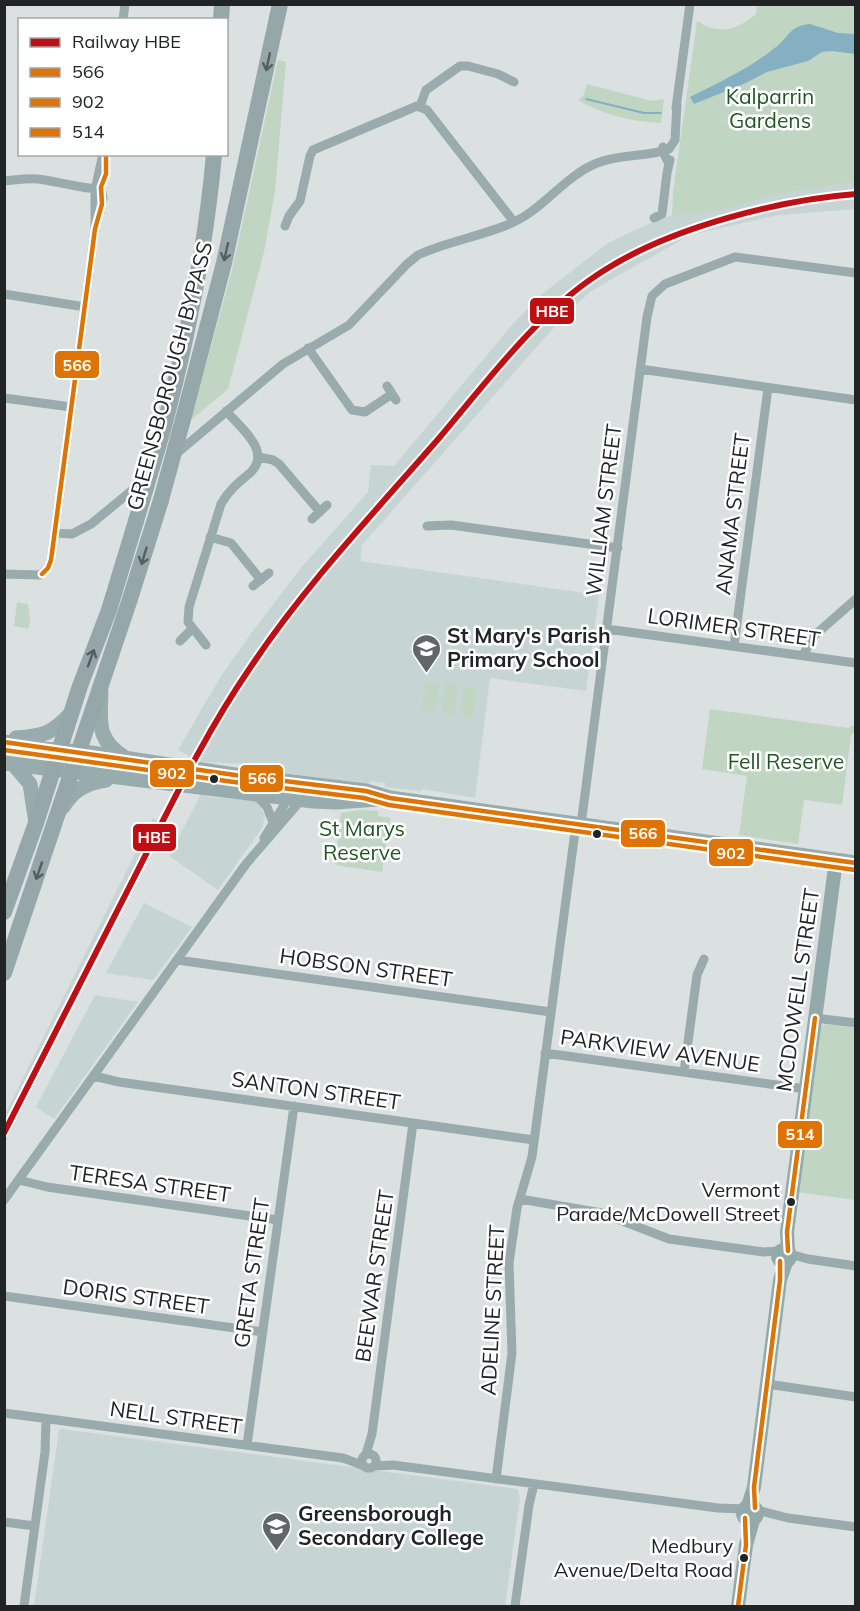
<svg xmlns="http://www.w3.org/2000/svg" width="860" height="1611" viewBox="0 0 860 1611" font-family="Mulish,sans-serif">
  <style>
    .built { fill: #c6d5d3 }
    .green { fill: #c1d5c3 }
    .water { fill: #84b0c2 }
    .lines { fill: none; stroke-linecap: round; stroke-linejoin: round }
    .stream { stroke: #84b0c2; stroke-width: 2 }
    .street { stroke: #99abad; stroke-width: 9 }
    .secondary { stroke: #94a9aa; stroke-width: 14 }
    .primary { stroke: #98abad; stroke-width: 15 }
    .highway { stroke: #95a7a9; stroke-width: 16 }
    .highway-bridge { stroke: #95a7a9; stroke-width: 16 }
    .bus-1-casing { stroke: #fff; stroke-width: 9 }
    .bus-2-casing { stroke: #fff; stroke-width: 9 }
    .bus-3-casing { stroke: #fff; stroke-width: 9 }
    .bus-1 { stroke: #de7405; stroke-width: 4.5 }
    .bus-2 { stroke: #de7405; stroke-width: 4.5 }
    .bus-3 { stroke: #de7405; stroke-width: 4.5 }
    .rail-1-casing { stroke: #fff; stroke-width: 10 }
    .rail-1 { stroke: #be1014; stroke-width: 6 }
    .oneway { stroke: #555f60 }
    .bus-dot { fill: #202424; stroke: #fff; stroke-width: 2 }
    .labels { text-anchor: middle; stroke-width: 5; stroke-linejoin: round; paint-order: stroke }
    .bus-label { font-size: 20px; fill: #202424; stroke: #fff; text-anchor: end }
    .park-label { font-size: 21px; fill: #1f5721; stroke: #fff }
    .street-label { font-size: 21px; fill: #202424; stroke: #fff }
    .poi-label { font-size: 21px; font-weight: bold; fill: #202424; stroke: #fff; text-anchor: start }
    .line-badge { stroke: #fff; stroke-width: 2 }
    .badge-label { font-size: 16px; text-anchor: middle; font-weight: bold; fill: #fff }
  </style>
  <rect width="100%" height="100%" fill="#dae1e0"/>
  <path class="built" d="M855 182V209L779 215 690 235 591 291 564 316 362 545 360 561 599 595 586 691 490 678 475 798 422 789 421 791 385 787V783L370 781 369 784 253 769 243 764 201 762 178 750 221 676 252 632 300 569 368 492 371 465 394 466 512 325 542 294 608 243 648 224 678 213 694 214 784 193Z
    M201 794 210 797 258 801 265 816 262 828 218 890 169 856Z
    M153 818 165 825 5 1144V1114Z
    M144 903 192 927 153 980 106 973Z
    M95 995 138 1002 54 1119 36 1107Z
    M62 1429 517 1489 520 1498 505 1606H34L59 1430Z"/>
  <path class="green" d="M757 5H855V182L784 193 720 210 694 214 678 213 672 216 673 192 697 21C720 35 735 31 756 14Z
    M278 60 286 62 275 191 264 252 228 389 191 420 233 266Z
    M587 84 652 101 664 99 661 123C633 122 603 115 578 100L583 96Z
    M17 602 28 604 30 620 28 629 14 626Z
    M426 682 439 683 435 712 422 710Z
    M445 684 458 686 454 715 441 713Z
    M464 687 477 689 473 717 460 715Z
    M710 709 848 728 855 724V732L851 735 842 805 804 800 798 844 739 835 747 776 702 769Z
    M360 810 378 811V816L390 818 382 872 335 865 341 813Z
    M826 1024 855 1028V1200L796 1192 821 1026Z"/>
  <path class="water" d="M810 24 838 33 855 34V54L832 51 822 52 808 61 767 72 746 83 694 104 690 97C720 82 750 68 776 47 790 36 789 26 810 24Z"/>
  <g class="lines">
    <path class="stream" d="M586 99 644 113H661"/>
    <path class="street" d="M123 20 125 4
      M420 106 426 90 460 66H468L498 74 514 82
      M676 108 690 4
      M663 147V152L669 164
      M4 181C16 180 27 178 38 179 51 180 92 191 99 188
      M100 212 103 198 101 187 106 167
      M654 218 662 214 667 173 670 160
      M285 226 289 216 300 201 310 156 313 150 417 106 427 110 514 222
      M4 294 85 307
      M308 348 352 410 365 412 392 394
      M640 369 856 400
      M387 386 396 400
      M4 398 71 407
      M176 454 283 364 349 325 407 264 418 255C448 241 484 236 514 222 544 208 565 176 597 163 621 153 646 158 669 149L675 140 677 104
      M259 457 273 460 279 464 320 512
      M312 519 327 505
      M427 526 451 525 618 548
      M55 533 72 534 91 524 147 478
      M210 537 231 543 261 580
      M4 574 40 575 48 568 51 560 95 229V190L103 154
      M253 586 269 573
      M607 629 856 663
      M180 641 192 629
      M206 645 188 622 189 607 221 504C229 490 238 483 250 473 273 452 240 427 226 411
      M734 646 768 388
      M803 655 815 635 856 599
      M255 794 267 807 273 822
      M581 825 647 317 652 296 665 284 735 257 856 273
      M264 838 289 797
      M177 960 551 1012
      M815 1018 856 1023
      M545 1053 806 1089
      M684 1072 697 975 704 959
      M94 1076 119 1082 534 1140
      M19 1180 47 1187 278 1220
      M520 1199 602 1213 669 1239 764 1252 779 1251
      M4 1200 246 864 302 799
      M790 1254 808 1259 856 1266
      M4 1296 263 1332
      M767 1384 856 1397
      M4 1413 343 1458 362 1465
      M247 1445 294 1106
      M362 1461a7 7 0 1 1 14 0a7 7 0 1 1-14 0Z
      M366 1454 372 1434 413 1123
      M374 1466 393 1465 718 1508 745 1509
      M496 1479 512 1353 509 1263 517 1208 532 1157 576 824
      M757 1510 788 1518 856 1527
      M4 1522 35 1526
      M24 1606 45 1452 46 1419
      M515 1606 529 1505 534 1484"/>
    <path class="secondary" d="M778 1256a6 6 0 1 1 12 0a6 6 0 1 1-12 0Z
      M788 1251 787 1232 836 860
      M743 1513a7 7 0 1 1 14 0a7 7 0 1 1-14 0Z
      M748 1506 754 1487 780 1280 786 1262
      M738 1606 746 1545 753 1520"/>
    <path class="primary" d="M101 692C100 721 96 740 124 757
      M16 738C44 736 52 734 71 713
      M4 742 43 749 91 753 235 775 366 791 390 798 856 863
      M4 763 313 801 336 802 377 799
      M13 764 30 784 36 823
      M63 807C73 790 86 783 106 780"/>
    <path class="highway" d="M221 20 222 4
      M185 412 224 263 280 4
      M163 430C187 340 206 247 214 154
      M4 912 36 823 80 686 109 610 136 521
      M4 973 130 599 161 500"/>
    <path class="highway-bridge" d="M161 500 185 412
      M136 521 163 430"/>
    <defs>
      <path id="bus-1" d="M42 574 48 568 51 560 95 229 102 204 101 187 106 174V154
        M4 742 235 775 366 791 390 798 856 863"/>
      <path id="bus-2" d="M4 750 234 782 364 798 389 805 855 870"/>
      <path id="bus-3" d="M788 1251 787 1232 815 1018
        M755 1508 754 1487 780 1280V1261
        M738 1606 746 1545 745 1518"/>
    </defs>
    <use href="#bus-1" class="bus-1-casing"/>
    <use href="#bus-2" class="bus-2-casing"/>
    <use href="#bus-3" class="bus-3-casing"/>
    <use href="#bus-1" class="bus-1"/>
    <use href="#bus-2" class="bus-2"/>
    <use href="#bus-3" class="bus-3"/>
    <defs>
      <path id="rail-1" d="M4 1133C49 1046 93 959 137 872 172 803 206 732 250 668 305 585 375 512 440 437 491 377 540 309 608 268 674 227 779 200 856 194"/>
    </defs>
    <use href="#rail-1" class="rail-1-casing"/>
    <use href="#rail-1" class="rail-1"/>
  </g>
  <defs><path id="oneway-shaft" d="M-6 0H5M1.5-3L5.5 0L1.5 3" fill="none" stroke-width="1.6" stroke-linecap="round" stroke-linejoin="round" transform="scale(1.5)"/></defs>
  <g class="oneway">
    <use href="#oneway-shaft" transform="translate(268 62) rotate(102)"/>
    <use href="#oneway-shaft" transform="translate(226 252) rotate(103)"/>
    <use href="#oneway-shaft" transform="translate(144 556) rotate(107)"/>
    <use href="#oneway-shaft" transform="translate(91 658) rotate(-70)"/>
    <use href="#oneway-shaft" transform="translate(39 871) rotate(109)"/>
  </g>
  <defs>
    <symbol id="school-pin" viewBox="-11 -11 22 30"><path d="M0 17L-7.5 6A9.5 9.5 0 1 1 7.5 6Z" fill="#616666" stroke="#fff"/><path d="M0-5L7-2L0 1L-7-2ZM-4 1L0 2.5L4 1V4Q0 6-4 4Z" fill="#fff"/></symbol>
  </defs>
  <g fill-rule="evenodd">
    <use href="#school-pin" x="410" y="632" width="33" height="45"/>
    <use href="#school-pin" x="260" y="1510" width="33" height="45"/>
  </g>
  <g class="bus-dot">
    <circle cx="214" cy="779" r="5"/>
    <circle cx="597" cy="834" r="5"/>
    <circle cx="791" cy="1202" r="5"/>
    <circle cx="744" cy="1558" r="5"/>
  </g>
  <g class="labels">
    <g class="bus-label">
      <text x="780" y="1197">Vermont<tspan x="780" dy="24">Parade/McDowell Street</tspan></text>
      <text x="733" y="1553">Medbury<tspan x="733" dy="24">Avenue/Delta Road</tspan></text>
    </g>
    <g class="park-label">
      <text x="770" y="104">Kalparrin<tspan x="770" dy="24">Gardens</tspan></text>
      <text x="786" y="769">Fell Reserve</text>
      <text x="362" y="836">St Marys<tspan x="362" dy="24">Reserve</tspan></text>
    </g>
    <g class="street-label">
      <text transform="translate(170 376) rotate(-75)" y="7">GREENSBOROUGH BYPASS</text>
      <text transform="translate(604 510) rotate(-83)" y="7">WILLIAM STREET</text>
      <text transform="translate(733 514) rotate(-83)" y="7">ANAMA STREET</text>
      <text transform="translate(734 628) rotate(8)" y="7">LORIMER STREET</text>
      <text transform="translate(366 968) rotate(8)" y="7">HOBSON STREET</text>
      <text transform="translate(798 990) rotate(-82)" y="7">MCDOWELL STREET</text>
      <text transform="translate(660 1051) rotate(8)" y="7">PARKVIEW AVENUE</text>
      <text transform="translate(316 1091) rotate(8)" y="7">SANTON STREET</text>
      <text transform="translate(150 1184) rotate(8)" y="7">TERESA STREET</text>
      <text transform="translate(252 1273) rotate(-82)" y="7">GRETA STREET</text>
      <text transform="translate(375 1276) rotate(-82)" y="7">BEEWAR STREET</text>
      <text transform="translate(136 1297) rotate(8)" y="7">DORIS STREET</text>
      <text transform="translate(493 1310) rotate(-87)" y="7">ADELINE STREET</text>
      <text transform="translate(176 1418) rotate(8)" y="7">NELL STREET</text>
    </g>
    <g class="poi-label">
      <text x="447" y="643">St Mary's Parish<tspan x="447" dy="24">Primary School</tspan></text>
      <text x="298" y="1521">Greensborough<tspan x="298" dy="24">Secondary College</tspan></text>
    </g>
  </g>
  <g class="line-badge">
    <rect x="529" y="297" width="46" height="28" rx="6" fill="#be1014"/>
    <rect x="54" y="350" width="46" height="29" rx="6" fill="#de7405"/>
    <rect x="149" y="759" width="46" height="29" rx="6" fill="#de7405"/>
    <rect x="239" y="764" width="45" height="29" rx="6" fill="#de7405"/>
    <rect x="620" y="819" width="46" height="29" rx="6" fill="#de7405"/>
    <rect x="132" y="823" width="45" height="29" rx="6" fill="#be1014"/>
    <rect x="708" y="838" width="46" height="29" rx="6" fill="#de7405"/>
    <rect x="777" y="1120" width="46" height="29" rx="6" fill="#de7405"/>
  </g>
  <g class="badge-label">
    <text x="552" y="317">HBE</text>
    <text x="77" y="371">566</text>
    <text x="172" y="779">902</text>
    <text x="262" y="784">566</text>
    <text x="643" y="839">566</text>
    <text x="154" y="843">HBE</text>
    <text x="731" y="859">902</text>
    <text x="800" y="1140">514</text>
  </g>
  <rect width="860" height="1611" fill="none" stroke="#202424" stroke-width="12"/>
  <rect x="18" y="18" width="210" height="138" fill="#ffffff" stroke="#a6a7a7" stroke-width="1.5"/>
  <rect x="30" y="38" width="30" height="9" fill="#be1014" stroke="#a6a7a7" stroke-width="1.5"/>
  <text x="72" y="48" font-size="18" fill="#202424">Railway HBE</text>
  <rect x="30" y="68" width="30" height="9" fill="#de7405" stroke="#a6a7a7" stroke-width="1.5"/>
  <text x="72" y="78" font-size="18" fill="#202424">566</text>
  <rect x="30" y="98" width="30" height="9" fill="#de7405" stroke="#a6a7a7" stroke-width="1.5"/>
  <text x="72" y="108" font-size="18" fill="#202424">902</text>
  <rect x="30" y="128" width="30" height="9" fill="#de7405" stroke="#a6a7a7" stroke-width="1.5"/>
  <text x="72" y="138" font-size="18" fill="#202424">514</text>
</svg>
